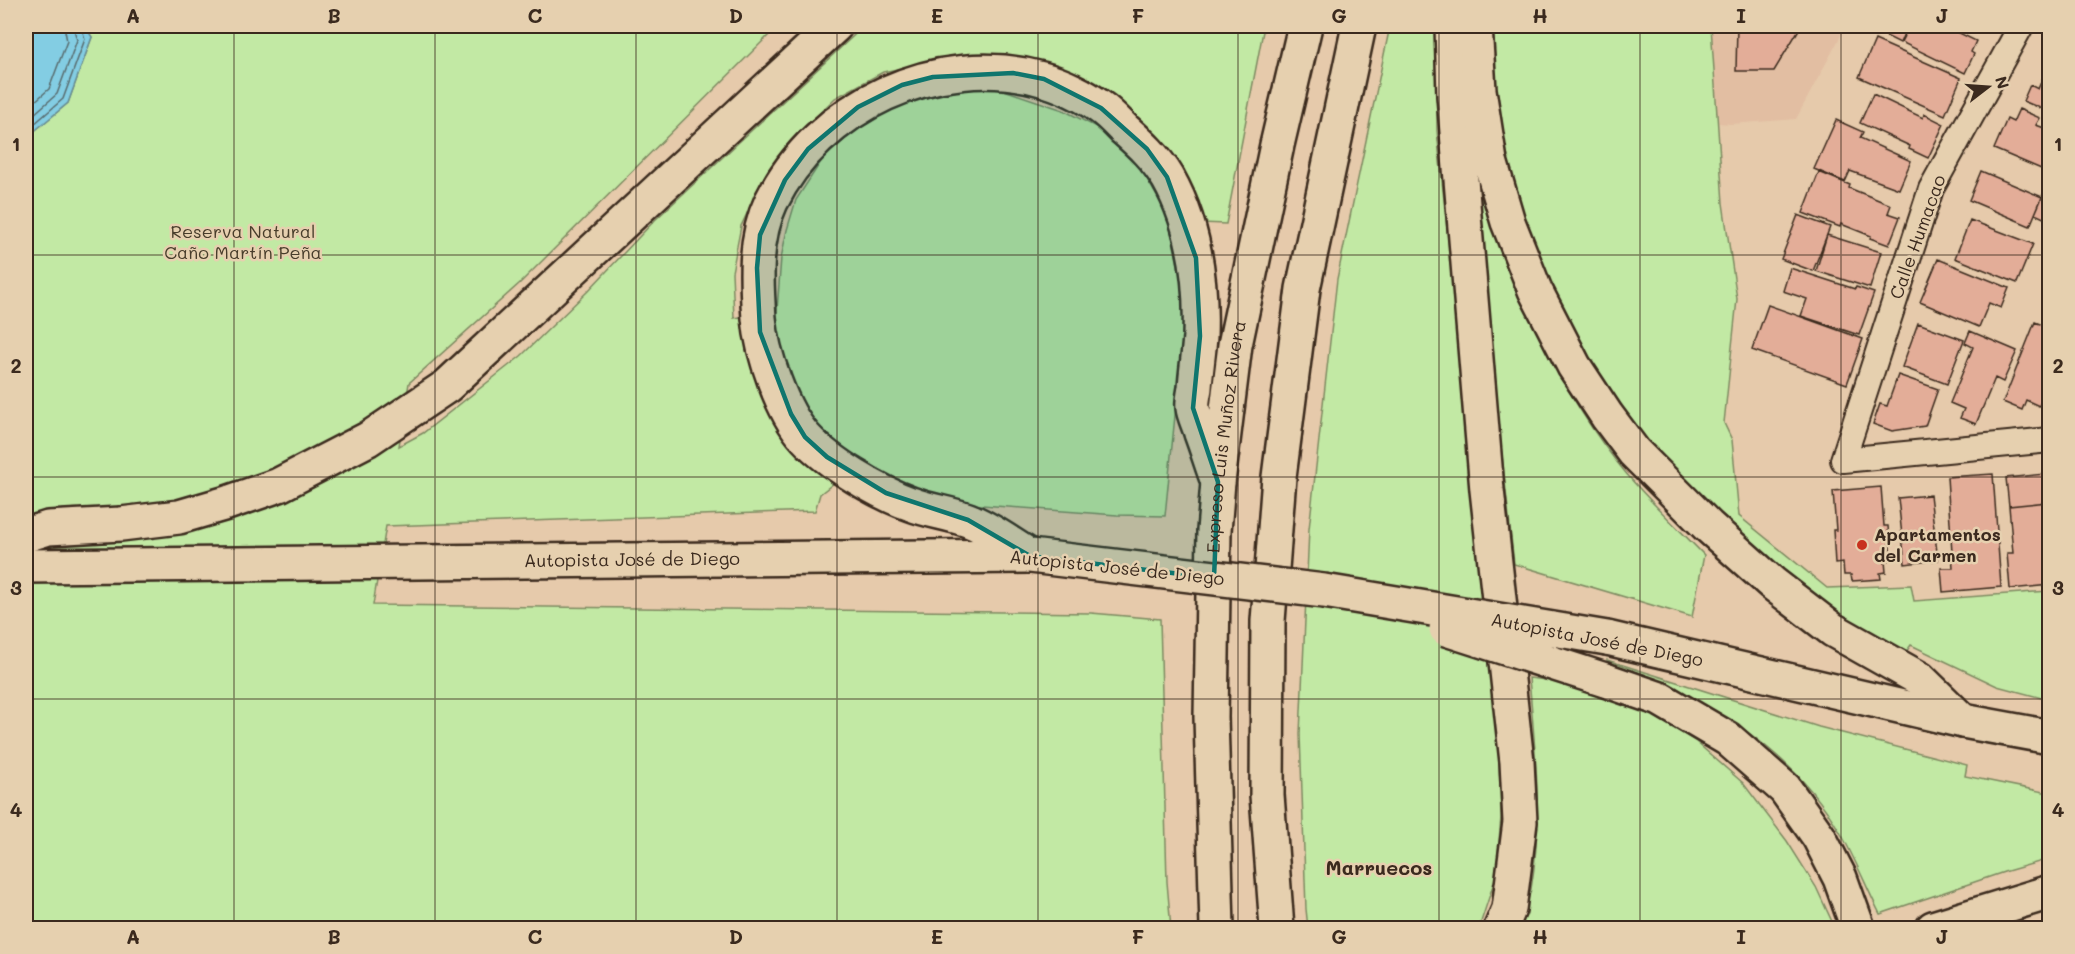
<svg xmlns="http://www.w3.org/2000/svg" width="2075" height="954" viewBox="0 0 2075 954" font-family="Mali,sans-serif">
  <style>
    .built { fill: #e2bea2 }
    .green { fill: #c2e9a4; stroke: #7e8a61; stroke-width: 1.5 }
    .water { fill: #83cde3; stroke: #668c94; stroke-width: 1.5 }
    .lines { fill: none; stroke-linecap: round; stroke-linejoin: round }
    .shore { stroke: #586b6d; stroke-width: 1.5 }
    .building { fill: #e3ad98; stroke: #3b2a1e; stroke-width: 1.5 }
    .minor-casing { stroke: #3b2a1e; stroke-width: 28 }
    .motorway-casing { stroke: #3b2a1e; stroke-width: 38 }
    .minor { stroke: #e6d0af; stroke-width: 24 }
    .motorway { stroke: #e6d0af; stroke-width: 33 }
    .motorway-bridge-casing { stroke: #3b2a1e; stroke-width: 38; stroke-linecap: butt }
    .motorway-bridge { stroke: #e6d0af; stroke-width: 33 }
    .marked { fill: #0f766e; fill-opacity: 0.2; stroke: #0f766e; stroke-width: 4.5; stroke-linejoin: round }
    .grid { fill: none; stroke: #3b2a1e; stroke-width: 1.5; stroke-opacity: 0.55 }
    .poi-dot { fill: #c8321e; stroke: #e6d0af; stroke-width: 2 }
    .labels { text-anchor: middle; stroke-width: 5; stroke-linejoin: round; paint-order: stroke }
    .park-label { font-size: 18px; fill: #483d2b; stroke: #e6d0af }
    .street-label { font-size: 18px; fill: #3b2a1e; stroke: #e6d0af }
    .poi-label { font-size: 18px; font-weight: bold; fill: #3b2a1e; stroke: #e6d0af; text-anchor: start }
    .neighbourhood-label { font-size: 20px; font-weight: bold; fill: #3b2a1e; stroke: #e6d0af }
    .neatline { fill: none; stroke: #3b2a1e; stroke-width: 2 }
    .grid-label { font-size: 20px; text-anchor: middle; font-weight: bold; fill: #3b2a1e }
  </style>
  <rect width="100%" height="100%" fill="#e6caab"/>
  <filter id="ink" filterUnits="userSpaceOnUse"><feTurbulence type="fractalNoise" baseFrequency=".0167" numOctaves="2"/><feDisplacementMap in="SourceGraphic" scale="12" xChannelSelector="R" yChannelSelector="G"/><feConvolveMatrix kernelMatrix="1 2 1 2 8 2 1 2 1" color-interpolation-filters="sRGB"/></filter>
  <g filter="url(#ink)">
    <path class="built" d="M1711 26H1846L1796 119 1731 124 1718 123Z"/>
    <path class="green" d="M85 26H778L520 283 409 383 399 446 423 433 521 356 588 291 655 220 864 26H1264L1226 224 1201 223 1034 62 992 55 931 62 883 72 835 98 797 135 768 170 741 226 732 272 734 318 777 311 781 258 787 230 796 200 822 160 861 125 909 101 954 89H1001L1063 110 1102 130 1139 165 1168 216 1180 275 1184 325 1165 516 1117 515 955 503 905 488 861 462 820 494 815 511 386 526 373 605 1091 613 1160 619 1167 882 1171 928H26V138L68 103 92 37Z
      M1390 26H1436L1437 131 1498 734 1501 817 1496 876 1479 928H1308L1306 909 1300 734 1309 529 1337 279Z
      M1484 26H1711L1723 203 1737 299 1724 423 1732 440 1739 516 1827 588 1911 585 1914 601 2049 591V700L1997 686 1911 645 1903 656 1789 585 1644 445 1585 361 1546 284 1519 204 1494 116Z
      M1483 197C1518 293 1559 393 1625 472 1649 501 1678 528 1704 555L1692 617 1514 564 1474 200Z
      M1607 660 1819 727 1967 765 1965 776 2049 793V859L2004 872 1880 914C1866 887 1855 858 1840 832 1803 768 1742 721 1676 691 1654 681 1630 674 1607 666Z
      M1529 678 1582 684 1632 702 1695 741 1743 783 1787 841 1816 887 1835 928H1518C1522 916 1528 902 1531 889 1543 819 1535 748 1529 678Z"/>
    <path class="water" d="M26 26H85L92 37 68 103 26 138Z"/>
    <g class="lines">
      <path class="shore" d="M26 109 49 89 67 41 64 26
        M26 121 57 94 77 40 73 26
        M26 131 63 99 85 39 81 26"/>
    </g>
    <path class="building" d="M1737 26H1801L1774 71H1736Z
      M1891 26H1907L1900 43 1886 36Z
      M1909 26 1918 30 1920 26H1945L1976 41 1971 52 1974 54 1965 73 1901 42Z
      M1875 40 1961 78 1945 115 1859 77Z
      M2045 73 2050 75V112L2023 101 2030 85 2038 89Z
      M1873 94 1923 118 1924 114 1944 124 1928 158 1909 149 1910 146 1860 123Z
      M2019 109 2040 118 2036 125 2050 130V164L2046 171 1994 149 2007 119 2013 122Z
      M1836 120 1863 132 1860 138 1911 161 1899 189 1850 171 1845 182 1814 169Z
      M1981 171 2042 197 2030 226 1969 200Z
      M1819 172 1850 185 1849 188 1891 205 1888 213 1900 217 1889 245 1870 238 1871 236 1841 224 1840 227 1803 213Z
      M2046 182 2050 183V221L2035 214 2046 188 2044 187Z
      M1798 215 1830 227 1813 271 1781 259Z
      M1970 220 2033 244 2017 283 1955 258Z
      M1827 235 1881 252 1870 288 1816 271Z
      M1938 259 2009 288 2001 308 1989 303 1979 327 1920 302Z
      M1790 268 1855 289 1856 287 1874 293 1859 335 1801 316 1807 299 1783 291Z
      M1768 305 1863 339 1847 384 1752 350Z
      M2035 322 2050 328V382L2039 406 2026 400 2022 410 2003 402Z
      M1918 323 1964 340 1947 384 1902 367Z
      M1970 331 2017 351 2003 382 1995 378 1976 424 1960 418 1964 409 1950 403 1973 347 1965 343Z
      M1898 375 1938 389 1925 426 1892 431 1873 424 1880 404 1887 406Z
      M1993 474 2001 587 1943 592 1941 568H1953L1947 477Z
      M2045 474 2048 502 2009 506 2006 478Z
      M1881 487 1884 526H1888L1891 560 1885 561 1886 572 1880 573 1881 579 1852 581 1851 575H1844L1843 563 1835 564 1833 530H1836L1833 491Z
      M1930 495 1938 560 1905 564 1898 498Z
      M2048 502 2050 585 2010 589 2007 553H2013L2009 506Z"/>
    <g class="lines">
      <defs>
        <path id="minor" d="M2021 26 1931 189 1843 460 2050 440"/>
        <g id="motorway">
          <path d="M1452 26 1454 96 1487 490 1517 762 1520 822 1509 909 1501 928"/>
          <path d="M1475 26 1479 90 1490 161 1508 222 1535 290 1574 366 1607 416 1634 452 1708 526 1772 583 1833 630 1920 679 1963 721"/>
          <path d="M26 535 48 528 121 524 179 517 227 503 279 485 368 439 447 386 835 26"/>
          <path d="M1030 556C1010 544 989 528 968 520 949 513 929 511 911 504 879 493 829 463 806 438 782 412 762 353 759 318 756 279 754 238 771 202 818 106 938 50 1042 79 1061 84 1084 95 1100 107 1109 113 1117 122 1124 129 1141 144 1156 158 1168 178 1195 226 1202 281 1200 336 1199 353 1196 371 1195 388 1194 394 1192 402 1193 408 1194 416 1199 425 1201 433 1207 449 1212 466 1218 482"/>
          <path id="s1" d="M26 566 1028 556"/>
          <path d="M1607 638 1963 721 2050 737"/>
          <path d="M1605 680 1660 699 1728 739 1785 789 1819 837 1840 878 1858 928"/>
          <path id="s2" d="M1217 928 1211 717 1214 531 1218 482 1235 345 1277 145 1305 26"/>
          <path d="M1277 928 1267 795 1268 621 1279 477 1303 289 1359 26"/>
          <path d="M1933 928 2050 892"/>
        </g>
      </defs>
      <use href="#minor" class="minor-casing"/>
      <use href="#motorway" class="motorway-casing"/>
      <use href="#minor" class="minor"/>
      <use href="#motorway" class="motorway"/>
      <defs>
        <path id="motorway-bridge" d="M1030 556 1324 591 1607 638
          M1446 629 1605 680"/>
      </defs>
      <use href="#motorway-bridge" class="motorway-bridge-casing"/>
      <use href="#motorway-bridge" class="motorway-bridge"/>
    </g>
  </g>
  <path class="marked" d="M1013 73 1044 79 1101 108 1147 149 1167 177 1196 258 1200 336 1193 408 1218 482 1214 578 1030 556 968 520 886 493 827 457 805 437 791 414 760 332 757 268 760 235 785 180 808 149 858 107 902 85 933 77Z"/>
  <path class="grid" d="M234 26V928M435 26V928M636 26V928M837 26V928M1038 26V928M1238 26V928M1439 26V928M1640 26V928M1841 26V928M26 255H2050M26 477H2050M26 699H2050"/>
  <circle class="poi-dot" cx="1862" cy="545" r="6"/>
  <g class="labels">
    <g class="park-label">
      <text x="243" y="238">Reserva Natural<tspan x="243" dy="21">Caño Martín Peña</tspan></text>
    </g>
    <g class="street-label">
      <text transform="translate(1918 237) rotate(-70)" y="6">Calle Humacao</text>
      <text dy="6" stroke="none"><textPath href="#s2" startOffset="492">Expreso Luis Muñoz Rivera</textPath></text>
      <text dy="6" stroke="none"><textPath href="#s1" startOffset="606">Autopista José de Diego</textPath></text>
      <text transform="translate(1117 568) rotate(6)" y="6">Autopista José de Diego</text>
      <text transform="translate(1597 640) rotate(11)" y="6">Autopista José de Diego</text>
    </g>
    <g class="poi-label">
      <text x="1874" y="541">Apartamentos<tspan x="1874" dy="21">del Carmen</tspan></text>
    </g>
    <g class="neighbourhood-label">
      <text x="1379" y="875">Marruecos</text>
    </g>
  </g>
  <rect width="2075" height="954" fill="none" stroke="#e6d0af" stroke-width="66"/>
  <g transform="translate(1988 87) rotate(73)" stroke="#e6d0af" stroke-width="4.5" paint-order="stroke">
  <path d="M0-4.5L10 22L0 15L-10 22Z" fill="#3b2a1e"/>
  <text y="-9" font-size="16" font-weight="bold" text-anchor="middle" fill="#3b2a1e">N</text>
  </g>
  <rect x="33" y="33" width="2009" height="888" class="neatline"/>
  <g class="grid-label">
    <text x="133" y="23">A</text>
    <text x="334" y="23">B</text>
    <text x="535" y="23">C</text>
    <text x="736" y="23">D</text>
    <text x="937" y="23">E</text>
    <text x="1138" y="23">F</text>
    <text x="1339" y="23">G</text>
    <text x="1540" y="23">H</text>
    <text x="1741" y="23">I</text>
    <text x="1942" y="23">J</text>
    <text x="16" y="151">1</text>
    <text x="2058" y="151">1</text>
    <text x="16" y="373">2</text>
    <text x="2058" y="373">2</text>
    <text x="16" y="595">3</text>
    <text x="2058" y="595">3</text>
    <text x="16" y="817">4</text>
    <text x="2058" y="817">4</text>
    <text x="133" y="944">A</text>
    <text x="334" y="944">B</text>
    <text x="535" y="944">C</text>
    <text x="736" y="944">D</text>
    <text x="937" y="944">E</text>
    <text x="1138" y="944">F</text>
    <text x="1339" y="944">G</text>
    <text x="1540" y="944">H</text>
    <text x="1741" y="944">I</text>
    <text x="1942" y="944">J</text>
  </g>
</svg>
